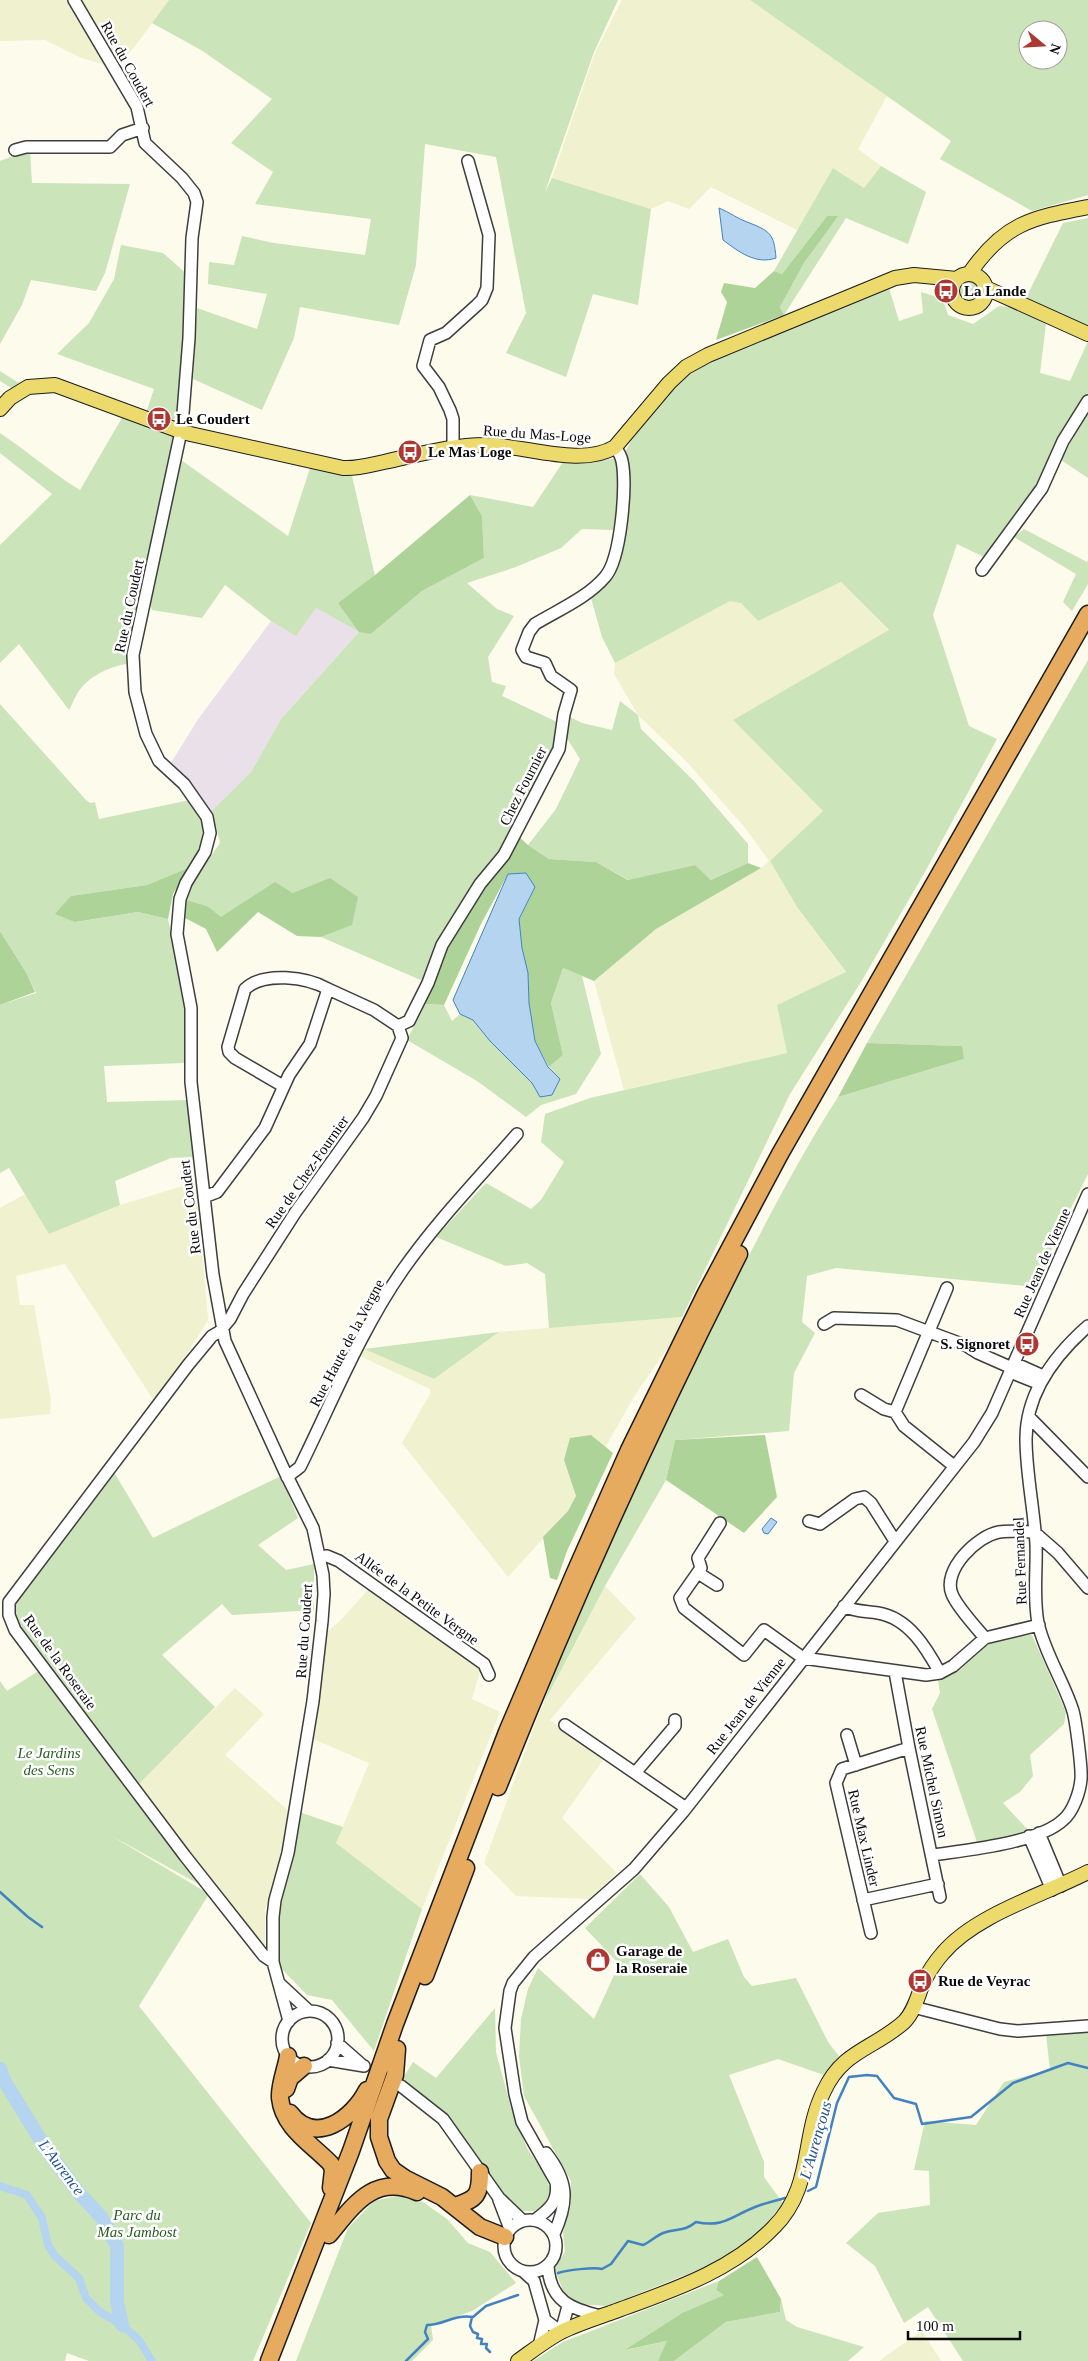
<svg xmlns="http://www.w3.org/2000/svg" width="1088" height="2361" viewBox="0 0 1088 2361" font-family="'Times New Roman',serif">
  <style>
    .industrial { fill: #e9e0ea }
    .farmland { fill: #f0f1ce }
    .green { fill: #cbe4b9; fill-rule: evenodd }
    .forest { fill: #aed399 }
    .water { fill: #b5d4f0; stroke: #4282c0 }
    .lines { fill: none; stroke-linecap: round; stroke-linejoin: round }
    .stream { stroke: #4282c0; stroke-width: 2.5 }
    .canal { stroke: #b5d4f0; stroke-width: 8 }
    .river { stroke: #b5d4f0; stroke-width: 14 }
    .minor-casing { stroke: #3e3e3e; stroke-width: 14 }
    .major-casing { stroke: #1c1c1c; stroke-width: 16 }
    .highway-casing { stroke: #1c1c1c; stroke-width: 19 }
    .minor { stroke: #fff; stroke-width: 11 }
    .major { stroke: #ecda6d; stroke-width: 14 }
    .highway { stroke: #e7ab60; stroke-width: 16 }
    .labels { text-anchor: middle; stroke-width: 5; stroke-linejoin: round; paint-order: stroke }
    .street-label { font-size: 15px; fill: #0b0b0b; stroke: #fff }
    .poi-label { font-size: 15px; font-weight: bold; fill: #0b0b0b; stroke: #fff; text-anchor: start }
    .park-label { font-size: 15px; font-style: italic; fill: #295c22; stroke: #fff }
    .water-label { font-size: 16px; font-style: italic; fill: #215591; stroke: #fff }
  </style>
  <rect width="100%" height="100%" fill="#fdfbeb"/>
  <path class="industrial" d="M316 608 359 632 281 719 251 772 207 817 169 770 172 761 199 718 271 621 296 635Z"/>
  <path class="farmland" d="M0 0H169L136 45 115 68 79 57 45 40 0 41Z
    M622 0H750L887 96 858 149 881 166 864 188 833 168 799 231 711 187 689 209 668 201 651 209 552 178 595 53Z
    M841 582 889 631 733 720 823 811 770 861 797 907 846 973 777 1005 787 1053 624 1090 594 981 656 929 761 868 769 861 746 829 687 762 638 715 614 674 615 663 730 601 741 602 758 621Z
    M196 1182 208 1320 156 1404 65 1264 16 1276 20 1305H34L51 1400 50 1414 0 1419V1208L25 1194 49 1234 120 1205Z
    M682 1317 673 1340 635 1395 606 1446 564 1460 576 1496 568 1511 508 1577 402 1443 430 1394V1389L360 1356 364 1349 434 1379 499 1332Z
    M372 1585 481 1668 472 1699 500 1712 422 1909 336 1843 369 1763 313 1739 327 1632 341 1620Z
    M605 1586 636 1618 550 1720 603 1760 562 1818 617 1873 589 1899 516 1896 484 1863 538 1716Z
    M235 1688 264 1714 225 1755 290 1812 281 1861 265 1910V1951L137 1786Z
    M922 2331 941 2361H880L884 2357Z"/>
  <path class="green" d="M169 0H618L594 52 545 192 552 178 651 209 638 305 593 294 566 377 506 353 526 313 496 157 425 144 416 265 399 325 300 307 294 338 262 410 193 379 197 308 257 329 267 294 208 284 209 262 234 265 242 236 274 243 365 255 371 219 255 204 273 172 231 143 272 99 201 50 152 23Z
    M750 0H1088V195L1032 211 940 159 951 141ZM1028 30H1058V60H1028Z
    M26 151H30L32 183 130 184 105 273 96 291 31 280 22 305 0 344V161Z
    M881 166 926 192 908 244 846 218 784 315 780 307 804 263 837 216H827L782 274 774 271 833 168 864 188Z
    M1088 218V328L1025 300 1063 223Z
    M121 245 163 253 188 275 178 414 173 420 146 413 154 389 57 354 89 323 114 279Z
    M958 291a11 11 0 1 1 22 0a11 11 0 1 1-22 0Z
    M889 288 899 321 923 313 921 292 943 299 948 315 973 324 999 306 1017 308 1046 324 1040 373 1070 381 1088 341V393L1057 444 1030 498 984 557 957 544 933 615 969 726 997 739 926 870 861 982 790 1094 682 1317 549 1328 545 1274 527 1263 506 1266 436 1237 486 1183 531 1209 541 1200 564 1162 541 1142 545 1114 590 1098 787 1053 777 1005 846 972 797 907 770 861 823 811 733 720 889 630 841 582 758 621 741 603 730 601 615 663 602 637 591 598 606 576 616 556 622 460 630 442 674 386 693 369 764 338 772 337Z
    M0 371 22 385 13 389 0 381Z
    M1088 412V478L1061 460Z
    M123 416 173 437 133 663C112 665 86 676 76 696 73 700 72 706 69 710L19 644 0 663V545L52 494 0 453V433C27 451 52 473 80 490Z
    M614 459 619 465V493L613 530 582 529 561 548 516 567 467 583 497 609 514 616 488 657 492 682 506 686 502 696 557 722 563 731 564 714 582 723 612 730 620 701 638 715 641 729 694 781 748 844V863L711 880 695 865 629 880 596 862 549 859 528 845 556 809 580 759 563 732 504 855 423 981 321 937 351 925 275 883 221 918 207 906 187 900 192 884 220 843 212 811 251 772 281 719 359 632 316 608 296 636 271 621 225 585 202 618 152 610 150 603 181 460 288 536 310 468 352 476 375 576 338 603 371 634 422 591 484 558 482 516 470 495 533 507 563 462Z
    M1024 529 1087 562 1088 560V584L1072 611 1063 602 1076 574 1014 537Z
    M1088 660V1174L1058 1234 1036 1287 836 1268 807 1276 802 1322 815 1333 794 1373 789 1431 675 1440 666 1480 605 1586 543 1705C592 1571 654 1442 718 1316 756 1242 793 1167 838 1097L964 1059 961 1046 867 1043Z
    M0 704 86 800 90 803 95 802 99 819 190 800C207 828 207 839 190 867L147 885 71 896 76 922 138 912 168 919 186 1004 184 1063 104 1066 107 1102 190 1100 195 1157 171 1158 115 1181 120 1205 49 1234 9 1168 0 1173V1005L36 993 27 974 0 931Z
    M563 968 582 976 601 1054 576 1094 541 1105 526 1117 477 1081 407 1040 425 1004 444 1005 452 1021 460 1014 473 1020 490 1041 532 1083 540 1097 560 1079 549 1067 563 1055 551 1003Z
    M499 1332 434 1379 364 1349Z
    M114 1472 153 1538 281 1476 298 1518 258 1545 286 1570 314 1564V1610L232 1615 222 1604 162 1655 215 1707 137 1786 15 1622V1602Z
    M1032 1635 1066 1712 1064 1724 1030 1755 1033 1776 1020 1792 1003 1803 1029 1831 977 1842 932 1709 940 1693 938 1680 961 1669 990 1643 1016 1636Z
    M40 1670 213 1892 110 1835 209 1894 139 2006 311 2223 253 2361H89L67 2353 65 2361H0V1681L7 1691Z
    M299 1812 343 1827 336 1843 422 1909 374 2051 332 2000 307 1995 280 1967 278 1924 280 1902 293 1859Z
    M640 1874 669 1907 693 1952 728 1939 744 1977 752 1986 796 1978 828 2042 839 2056 824 2075 778 2059 729 2075 764 2162V2177L783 2203 759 2233 713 2264 607 2306 578 2304 565 2295 554 2268 565 2252 563 2232 571 2205V2181L524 2096 519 2056 521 2019 528 1989 538 1968 594 2019 619 1964 585 1928Z
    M495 2008 496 2052 511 2108 527 2148 544 2174 551 2191 544 2204 535 2211H522L507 2198 445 2113 401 2081 413 2062 436 2078Z
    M1045 2026 1088 2031V2361H963L928 2307 904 2323 875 2266 846 2243 878 2213 930 2205 929 2171 914 2170 925 2121 976 2125 1004 2082 1050 2070Z
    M402 2195 423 2202 447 2219 468 2243 490 2252 516 2283 472 2311 431 2325 433 2340 412 2361H296L348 2228 374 2201Z
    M719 2281 716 2290 725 2295 682 2313 626 2350 668 2341 658 2361H533L563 2342Z
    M781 2299 786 2320 797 2327 864 2347 848 2361H674L726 2322 780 2312Z"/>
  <path class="forest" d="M827 216H838L804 263 780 307 784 315 716 340 727 302 721 292 724 283 755 288 774 271 782 274Z
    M470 495 482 516 484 558 422 591 371 634 359 632 338 603 375 575Z
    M515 833 528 845 549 859 596 862 628 880 695 865 711 880 748 863 761 868 656 929 594 981 563 968 551 1003 563 1055 549 1067 535 1041 529 1003 528 973 522 948 519 919 535 887 526 873 508 874 481 924 444 1005 425 1004 433 986 428 983 442 945Z
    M190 867 173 894 168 919 138 912 75 922 55 914 71 896 147 885Z
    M330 878 358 897 352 925 321 937 297 936 258 912 217 952 206 929 185 918 187 900 207 906 221 917 275 882 293 893Z
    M0 931 27 974 35 992 0 1005Z
    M867 1043 962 1046 964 1059 838 1097Z
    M591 1435 613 1453 567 1551 557 1580 550 1578 543 1537 568 1511 576 1496 564 1460 570 1438Z
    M765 1435 777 1497 744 1533 666 1480 675 1440Z
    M757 2257 781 2299 780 2312 726 2322 674 2361H658L667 2341 625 2350 682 2313 724 2295 716 2290 719 2281Z"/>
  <path class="water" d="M719 208C729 212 738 219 747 222 770 231 774 233 776 258 756 265 739 252 723 240Z
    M526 873 535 887 519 919 522 948 528 973 529 1003 535 1041 548 1067 560 1079 552 1095 540 1097 532 1083 490 1041 473 1020 460 1014 453 1000 508 874Z
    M771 1518 777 1522 768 1534 764 1533 762 1529Z"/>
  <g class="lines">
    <path class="stream" d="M0 1892 28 1917 42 1927
      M808 2191 816 2187 837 2103 849 2077 867 2075 877 2076 894 2098 916 2104 922 2124 971 2117 1013 2083 1068 2063 1088 2068
      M558 2273C567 2270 594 2267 602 2269L611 2264 628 2241 643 2245C650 2242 656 2236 663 2233 677 2228 684 2232 696 2222 723 2228 732 2216 755 2207 765 2203 775 2201 785 2198
      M472 2317 470 2326 473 2332 478 2334 477 2338 482 2339 481 2344H487L486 2348 490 2352
      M406 2361 428 2339 425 2332 427 2325C444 2325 454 2314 473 2317L486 2306 518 2295"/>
    <path class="canal" d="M0 2186 27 2195 42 2218 48 2245 55 2256 79 2278 86 2298 99 2311 122 2325 139 2340 152 2361"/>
    <path class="river" d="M0 2069 5 2082 46 2149 79 2193 102 2218 117 2246V2302L122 2325"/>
    <defs>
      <path id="minor" d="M74 0 137 107 145 143 182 178 194 193 197 202 192 238 189 338 182 426
        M15 150 26 147H110L122 135 143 128
        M180 436 133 655 135 692 146 734 159 761 184 784 207 817 210 833 205 852 186 883 180 899 177 934 191 1008V1082L213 1275 225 1341 285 1472 313 1528 323 1575 324 1594 322 1621 313 1701 288 1853 275 1900 273 1917V1962L289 2021
        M453 449V419L450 410 439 387 423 366 430 340 446 333 477 305 482 300 487 288 489 235 468 161
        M982 570 1042 488 1063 441 1088 401
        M398 1026 409 1021 428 983 442 945 480 884 504 855 559 749 564 714 571 690 551 676 545 663 526 657 522 650 529 632 535 624C558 610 587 598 605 577 621 559 627 485 622 461 621 456 618 451 615 447
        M283 1086 235 1058 229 1052 228 1047 245 989C264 971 307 977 328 989
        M204 1197 217 1192 265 1128 289 1075 310 1044 328 989 374 1010 398 1026
        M824 1324 834 1318 897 1320 967 1346 978 1353 1012 1368
        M1014 1363 1043 1376
        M1010 1372 1040 1384
        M861 1395 884 1409 895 1412 904 1426 954 1466
        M895 1412 947 1288
        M1029 1417 1088 1477
        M287 1477 300 1467C331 1404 362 1328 402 1271 436 1222 478 1179 517 1134
        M809 1521 820 1524 855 1499 864 1497 871 1503 895 1541
        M720 1523 698 1558 701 1568 680 1598 684 1608 744 1655 764 1630 803 1658 926 1675 940 1673 953 1666 985 1638 1039 1625
        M320 1557 327 1556 339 1561 484 1664 489 1675
        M698 1573 717 1585
        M844 1606C855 1612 866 1611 878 1613 909 1618 927 1649 940 1673
        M985 1638C975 1626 957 1607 952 1594 942 1570 977 1536 999 1532 1010 1530 1023 1532 1034 1532L1058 1553 1088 1588
        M895 1672 909 1748 940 1897
        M565 1725 686 1808
        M847 1735 856 1765
        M635 1773 675 1726V1720
        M1039 1833 1061 1886
        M1029 1836 1052 1890
        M933 1855C966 1850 1039 1843 1063 1820 1073 1812 1080 1792 1081 1779 1082 1768 1076 1722 1073 1711 1064 1682 1045 1654 1038 1623 1033 1596 1037 1571 1036 1544 1034 1509 1026 1473 1026 1439 1026 1392 1055 1355 1088 1326
        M863 1900 938 1884
        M871 1933 836 1783 842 1769 909 1748
        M273 1962 264 1956 185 1856 15 1630 9 1615V1602L188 1365 212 1336 219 1332 230 1319 243 1294 295 1213 363 1118 376 1096 402 1038 398 1026
        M280 1984 309 2011
        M913 2007 1000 2029 1018 2031 1088 2026
        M282 2039a28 28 0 1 1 56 0a28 28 0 1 1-56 0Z
        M337 2043 362 2065
        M328 2060 364 2066
        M401 2086 443 2119 499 2198 523 2221
        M546 2153C568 2181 569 2201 554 2234
        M499 2200 510 2229
        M504 2246a26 26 0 1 1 52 0a26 26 0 1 1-52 0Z
        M535 2220C550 2209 559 2201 556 2182L522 2122 515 2094 505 2028 510 1991 513 1983 534 1957 634 1869 683 1812 974 1442 992 1413 1088 1194
        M548 2266C550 2301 571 2309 601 2316
        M524 2272 534 2281 545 2320 539 2346
        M545 2320 561 2332 568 2306"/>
      <path id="major" d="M952 291a17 17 0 1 1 34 0a17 17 0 1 1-34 0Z
        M969 274C1004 223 1031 218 1088 207
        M986 288 1088 334
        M0 409 10 398 28 387 55 385 177 430
        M186 433 343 468C357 469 370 465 384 462 417 455 451 445 485 445 525 445 580 468 615 447L669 383 686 367 708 355 895 278 914 275 957 279
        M518 2361C532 2351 546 2340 561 2332 577 2324 596 2318 613 2312 670 2291 731 2272 774 2227 814 2187 801 2137 824 2091 843 2050 874 2049 904 2022 914 2012 918 1996 923 1983 928 1973 935 1962 943 1953 975 1915 1043 1895 1088 1872"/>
      <path id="highway" d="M498 1787C570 1606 651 1428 739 1254
        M425 1976 466 1868
        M397 2049 395 2075 379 2119V2137L387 2161 393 2170 406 2179 442 2197 480 2227 505 2237
        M288 2056C286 2069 279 2085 280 2098 283 2128 312 2144 331 2164L333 2170 331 2188
        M286 2089 290 2078 304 2066
        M290 2113C315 2147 353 2118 367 2090
        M455 2206C477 2199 480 2195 480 2172
        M329 2235C353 2206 374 2173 417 2192
        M269 2361 351 2151 395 2024 507 1732 573 1577 629 1450 706 1293 780 1154 1088 614"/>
    </defs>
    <use href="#minor" class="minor-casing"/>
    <use href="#major" class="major-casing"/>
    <use href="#highway" class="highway-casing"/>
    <use href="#minor" class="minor"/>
    <use href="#major" class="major"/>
    <use href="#highway" class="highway"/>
  </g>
  <defs>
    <symbol id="bus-disc" viewBox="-11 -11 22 22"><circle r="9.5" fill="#ae3731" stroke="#fff"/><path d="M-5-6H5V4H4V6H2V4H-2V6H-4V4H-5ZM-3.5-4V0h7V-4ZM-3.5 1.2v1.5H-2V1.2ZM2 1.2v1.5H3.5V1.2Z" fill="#fff"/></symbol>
    <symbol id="shop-disc" viewBox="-11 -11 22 22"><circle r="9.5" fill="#ae3731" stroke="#fff"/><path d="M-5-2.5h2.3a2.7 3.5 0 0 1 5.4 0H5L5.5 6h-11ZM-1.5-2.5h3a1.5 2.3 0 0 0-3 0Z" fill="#fff"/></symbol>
  </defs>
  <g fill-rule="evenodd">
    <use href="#bus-disc" x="932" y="277" width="28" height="28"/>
    <use href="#bus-disc" x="145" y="405" width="28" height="28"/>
    <use href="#bus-disc" x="396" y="438" width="28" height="28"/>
    <use href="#bus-disc" x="1013" y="1330" width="28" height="28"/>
    <use href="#shop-disc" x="584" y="1946" width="28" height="28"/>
    <use href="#bus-disc" x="906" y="1967" width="28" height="28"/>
  </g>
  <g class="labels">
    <g class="street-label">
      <text transform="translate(128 64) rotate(61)" y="5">Rue du Coudert</text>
      <text transform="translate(537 434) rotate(4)" y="5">Rue du Mas-Loge</text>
      <text transform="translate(129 606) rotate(-78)" y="5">Rue du Coudert</text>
      <text transform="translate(523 786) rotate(-63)" y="5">Chez Fournier</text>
      <text transform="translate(307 1172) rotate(-55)" y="5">Rue de Chez-Fournier</text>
      <text transform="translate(190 1207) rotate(-97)" y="5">Rue du Coudert</text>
      <text transform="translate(1042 1263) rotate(-66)" y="5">Rue Jean de Vienne</text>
      <text transform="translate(347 1343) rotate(-62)" y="5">Rue Haute de la Vergne</text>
      <text transform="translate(1020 1561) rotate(-92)" y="5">Rue Fernandel</text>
      <text transform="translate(417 1598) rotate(36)" y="5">Allée de la Petite Vergne</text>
      <text transform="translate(304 1631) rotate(-86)" y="5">Rue du Coudert</text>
      <text transform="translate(60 1662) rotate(54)" y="5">Rue de la Roseraie</text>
      <text transform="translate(746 1706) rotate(-52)" y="5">Rue Jean de Vienne</text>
      <text transform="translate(932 1782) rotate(78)" y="5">Rue Michel Simon</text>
      <text transform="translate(864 1838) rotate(77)" y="5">Rue Max Linder</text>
    </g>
    <g class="poi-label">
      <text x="964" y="296">La Lande</text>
      <text x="176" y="424">Le Coudert</text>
      <text x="428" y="457">Le Mas Loge</text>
      <text x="1010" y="1349" text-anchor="end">S. Signoret</text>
      <text x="616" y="1956">Garage de<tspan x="616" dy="17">la Roseraie</tspan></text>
      <text x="938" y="1986">Rue de Veyrac</text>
    </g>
    <g class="park-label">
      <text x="49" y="1758">Le Jardins<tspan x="49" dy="17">des Sens</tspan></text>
      <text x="137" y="2220">Parc du<tspan x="137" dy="17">Mas Jambost</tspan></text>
    </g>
    <g class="water-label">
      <text transform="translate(815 2140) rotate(-74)" y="6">L'Aurençous</text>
      <text transform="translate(62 2167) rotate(53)" y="6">L'Aurence</text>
    </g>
  </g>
  <g transform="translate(1043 45) rotate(108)"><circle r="24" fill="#ffffff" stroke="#9d9d9d"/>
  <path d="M0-4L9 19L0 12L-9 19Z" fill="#ae3731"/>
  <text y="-8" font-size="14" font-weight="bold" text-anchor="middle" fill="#0b0b0b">N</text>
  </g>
  <path d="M908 2331v8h112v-8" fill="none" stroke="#0b0b0b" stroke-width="2.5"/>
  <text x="916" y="2331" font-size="15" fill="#0b0b0b" stroke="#ffffff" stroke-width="4" paint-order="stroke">100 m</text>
</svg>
